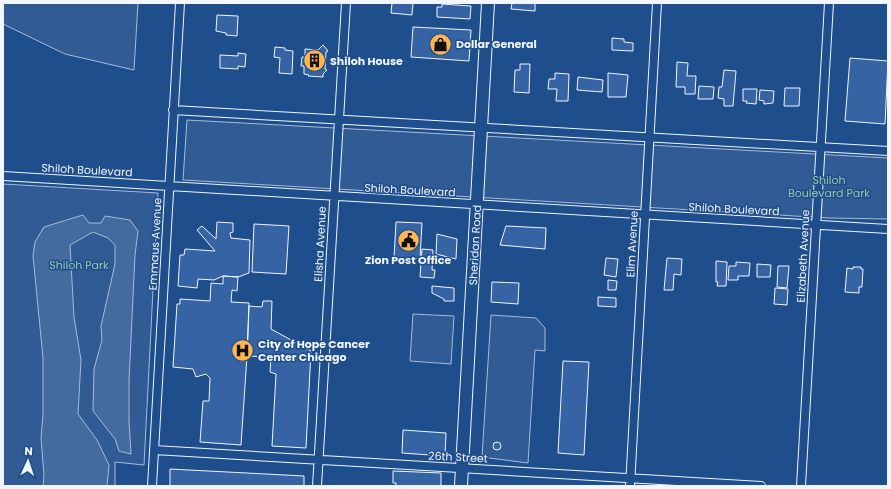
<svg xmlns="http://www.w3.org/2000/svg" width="891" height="489" viewBox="0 0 891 489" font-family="Poppins,sans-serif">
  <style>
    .green { fill: #305b95; stroke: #a8bbd7 }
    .water { fill: #446ba0; stroke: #a8bbd7 }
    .building { fill: #3563a3; stroke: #f2f6ff }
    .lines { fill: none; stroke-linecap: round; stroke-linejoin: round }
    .street-casing { stroke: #f2f6ff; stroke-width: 10 }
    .primary-casing { stroke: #f2f6ff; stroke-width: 14 }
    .street { stroke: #1f4e8c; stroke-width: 8 }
    .primary { stroke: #1f4e8c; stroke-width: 12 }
    .labels { text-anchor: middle; stroke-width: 3; stroke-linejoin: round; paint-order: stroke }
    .poi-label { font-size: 11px; font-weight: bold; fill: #f2f6ff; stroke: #1f4e8c; text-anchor: start }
    .street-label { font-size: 11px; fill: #f2f6ff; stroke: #1f4e8c }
    .park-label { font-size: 11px; fill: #97c8a6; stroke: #1f4e8c }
  </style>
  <rect width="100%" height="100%" fill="#1f4e8c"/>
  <path class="green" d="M3 3H138L134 70 65 54 3 24Z
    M187 120 888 158V219L829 218 183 180Z
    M3 184 158 193 144 465 115 462V486H3Z
    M413 314 454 316 451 364 410 361Z
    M491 315 536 318 545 328V351L535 350 528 463 482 457Z"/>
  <path class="water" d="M83 215 89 223H101L105 216 130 220 138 231 135 255 129 381V421L131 454 119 451 115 439 93 411 94 369 102 340 101 326 115 264V245L108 238 93 232 70 245 74 317 81 360 78 414 97 440 109 465 107 486H43L44 475 41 438 43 414V358L33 256 35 242 44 227Z"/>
  <path class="building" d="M392 3H413L412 15 391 13Z
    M512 3H535V11L511 9Z
    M442 4 471 6 470 19 437 17V7H442Z
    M217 15 238 16 237 36 226 35V33L216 31Z
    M413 27 471 30 469 61 411 57Z
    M612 38 624 39V42L633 43V51L612 50Z
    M323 45 328 51 326 52 325 69 327 70 323 74V77L308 76 309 75 304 74V66H301L302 57H305V49L318 50Z
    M275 47 285 48V50L293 51 292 74 279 73 280 58 274 57Z
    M238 53 246 54 245 67 238 66V69L220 68V55L238 56Z
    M850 58 888 61 885 124 845 121Z
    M677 62 688 63 687 76H696L695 94H685V87H676Z
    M520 64H530L529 93 514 92 515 70H520Z
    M724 70 736 71 733 106H724V99L718 98 719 87H722Z
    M555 73 569 74 568 101H556L557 89H548L549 79H555Z
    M608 73 628 75 626 97H608Z
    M578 77 603 80 602 92 577 90Z
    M699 86 714 87 713 99H698Z
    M785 88H800L799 106H784Z
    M743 89H757L756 104 746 103 747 101H743Z
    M760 90 774 91 773 103 764 104V101L759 100Z
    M217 222 233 223V232L230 233 231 238 250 240 249 273 238 277 223 276 214 280 198 279 197 288 178 286 180 255H184L185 249 215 251 197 230 202 226 216 239Z
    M396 222 422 223 420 259 394 258Z
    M254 224 289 226 286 274 252 272Z
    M506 226 546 228 545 249 500 245Z
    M437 234 457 239 456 259 436 254Z
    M422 249 433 250 432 270H435L434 278 420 277Z
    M606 258 618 259 616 277 604 275Z
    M667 258 682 259 681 275 674 274 673 290H664Z
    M716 261 727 262 726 286H717L718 282H716Z
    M736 262 750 263 749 276H738V280H728L729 266H736Z
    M757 264 771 265 770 277H757Z
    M778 266H789L787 288 777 287Z
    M853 267H861V269H863L862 287H859V293L845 292 847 268 853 269Z
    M223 276 238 277 237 291 232 290 231 302 249 303 247 356 241 445 200 442 203 401H209L210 378 206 374 196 377 193 369 173 367 177 304H180V299L210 301 211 283 223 284Z
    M608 280 617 281 616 290H608Z
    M492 282 519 283 518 304 491 302Z
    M432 286 454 288V301H444V299L432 293Z
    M775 288 788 289 787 305 774 304Z
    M598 297 616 298V307L598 306Z
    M263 301H272L271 329 311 351 306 448 272 446 276 374 270 372 271 357 247 356 249 306 262 307Z
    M563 361 589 362 584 455 558 453Z
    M403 430 446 433 445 456 402 453Z
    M493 446a4 4 0 1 1 8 0a4 4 0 1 1-8 0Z
    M170 469 304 476V486H170Z
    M393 471 441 473V486H396V483H393Z"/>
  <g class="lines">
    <defs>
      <path id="street" d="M173 110 888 151
        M3 176 888 229
        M154 450 761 486
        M152 486 180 3
        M317 486 346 3
        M630 486 657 3
        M801 486 829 3"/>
      <path id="primary" d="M461 486 488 3"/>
    </defs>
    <use href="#street" class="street-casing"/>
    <use href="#primary" class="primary-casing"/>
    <use href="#street" class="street"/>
    <use href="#primary" class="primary"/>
  </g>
  <defs>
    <symbol id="shop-disc" viewBox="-11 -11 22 22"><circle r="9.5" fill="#ffb74d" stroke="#1f4e8c"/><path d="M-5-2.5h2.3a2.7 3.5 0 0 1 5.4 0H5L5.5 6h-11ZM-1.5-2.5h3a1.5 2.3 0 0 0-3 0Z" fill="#111"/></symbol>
    <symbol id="building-disc" viewBox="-11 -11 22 22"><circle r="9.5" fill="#ffb74d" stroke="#1f4e8c"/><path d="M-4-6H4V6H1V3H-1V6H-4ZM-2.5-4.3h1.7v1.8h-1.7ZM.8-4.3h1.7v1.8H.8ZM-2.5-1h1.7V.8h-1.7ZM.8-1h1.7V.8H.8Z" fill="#111"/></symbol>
    <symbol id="civic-disc" viewBox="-11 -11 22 22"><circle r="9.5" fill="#ffb74d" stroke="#1f4e8c"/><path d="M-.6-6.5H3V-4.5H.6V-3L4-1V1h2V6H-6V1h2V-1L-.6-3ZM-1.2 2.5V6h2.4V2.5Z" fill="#111"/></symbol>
    <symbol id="hospital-disc" viewBox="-11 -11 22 22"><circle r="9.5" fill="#ffb74d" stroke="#1f4e8c"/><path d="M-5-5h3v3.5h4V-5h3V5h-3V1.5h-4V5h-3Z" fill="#111"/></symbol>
  </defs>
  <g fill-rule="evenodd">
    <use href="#shop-disc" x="428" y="32" width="25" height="25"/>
    <use href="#building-disc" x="302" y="48" width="25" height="25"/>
    <use href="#civic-disc" x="396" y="228" width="25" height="25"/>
    <use href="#hospital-disc" x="230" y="338" width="25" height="25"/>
  </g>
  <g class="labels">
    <g class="poi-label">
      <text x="456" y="48">Dollar General</text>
      <text x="330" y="65">Shiloh House</text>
      <text x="408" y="264" text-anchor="middle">Zion Post Office</text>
      <text x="258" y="348">City of Hope Cancer<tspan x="258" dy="13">Center Chicago</tspan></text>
    </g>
    <g class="street-label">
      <text transform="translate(87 170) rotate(3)" y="4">Shiloh Boulevard</text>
      <text transform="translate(410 190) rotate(3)" y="4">Shiloh Boulevard</text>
      <text transform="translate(734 209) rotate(3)" y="4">Shiloh Boulevard</text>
      <text transform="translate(155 244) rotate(-87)" y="4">Emmaus Avenue</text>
      <text transform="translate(320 244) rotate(-87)" y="4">Elisha Avenue</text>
      <text transform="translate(632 244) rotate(-87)" y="4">Elim Avenue</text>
      <text transform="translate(475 245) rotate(-87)" y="4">Sheridan Road</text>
      <text transform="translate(803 256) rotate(-87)" y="4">Elizabeth Avenue</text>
      <text transform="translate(458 457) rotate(3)" y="4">26th Street</text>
    </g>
    <g class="park-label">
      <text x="829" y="184">Shiloh<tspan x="829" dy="13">Boulevard Park</tspan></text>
      <text x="79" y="269">Shiloh Park</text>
    </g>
  </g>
  <rect width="891" height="489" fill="none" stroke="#f2f6ff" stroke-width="8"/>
  <g transform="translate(28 461) rotate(3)" stroke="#1f4e8c" stroke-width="3" paint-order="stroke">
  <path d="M0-3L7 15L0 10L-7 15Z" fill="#f2f6ff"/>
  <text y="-6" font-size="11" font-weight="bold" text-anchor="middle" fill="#f2f6ff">N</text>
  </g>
</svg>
